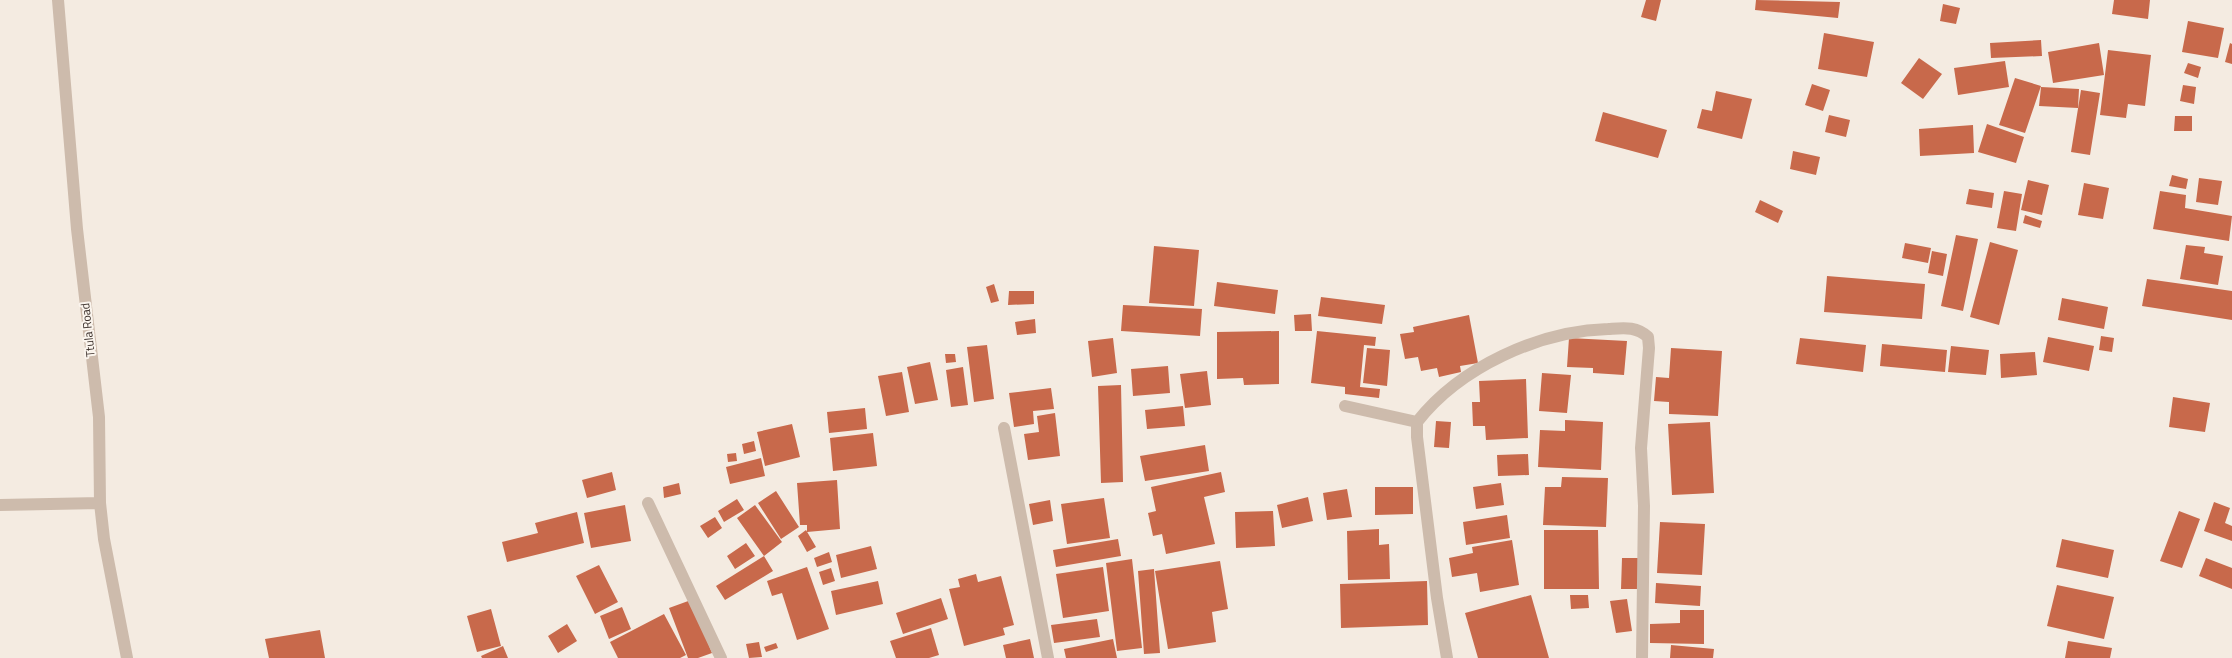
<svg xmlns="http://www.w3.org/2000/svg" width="2232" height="658" viewBox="0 0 2232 658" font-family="'Titillium Web',sans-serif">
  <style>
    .building { fill: #c8694b }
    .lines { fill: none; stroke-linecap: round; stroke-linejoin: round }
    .street { stroke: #cdbbac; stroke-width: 12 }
    .labels { text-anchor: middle; stroke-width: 4; stroke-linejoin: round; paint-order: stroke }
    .street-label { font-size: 12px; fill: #3b302b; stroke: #fbf5ee }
  </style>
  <rect width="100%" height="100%" fill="#f4ebe1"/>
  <path class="building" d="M1646 0H1661L1656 21 1641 17Z
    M1756 0 1840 2 1838 18 1755 10Z
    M2114 0H2150L2148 19 2112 14Z
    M1943 4 1960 8 1956 24 1940 21Z
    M2188 21 2224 28 2218 58 2182 52Z
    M1824 33 1874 42 1867 77 1818 69Z
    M2041 40 2042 56 1991 58 1990 43Z
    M2099 43 2104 75 2053 83 2048 52Z
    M2230 43 2232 44V64L2225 62Z
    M2108 50 2151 55 2145 106 2128 104 2126 118 2100 115Z
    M1919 58 1942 74 1923 99 1901 83Z
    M2005 61 2009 87 1958 95 1954 68Z
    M2188 63 2201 67 2198 78 2184 73Z
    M2015 78 2041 86 2025 133 1999 125Z
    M1812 84 1830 90 1823 111 1805 105Z
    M2183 85 2196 87 2194 104 2180 101Z
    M2041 87 2079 89 2078 108 2039 106Z
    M2081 90 2100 93 2090 155 2071 152Z
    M1716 91 1752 99 1742 139 1697 128 1702 109 1712 111Z
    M1603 112 1667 130 1658 158 1595 141Z
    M1829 115 1850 120 1846 137 1825 132Z
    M2175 116H2192V131H2174Z
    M1987 124 2024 137 2016 163 1978 152Z
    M1973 125 1974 153 1920 156 1919 129Z
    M1793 151 1820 157 1816 175 1790 169Z
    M2172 175 2188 179 2186 189 2169 186Z
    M2199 178 2222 181 2218 205 2196 202Z
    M2028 180 2049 185 2042 215 2021 210Z
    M2084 183 2109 188 2103 219 2078 215Z
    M1969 189 1994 193 1992 208 1966 204Z
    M2004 191 2022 194 2016 231 1997 228Z
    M2160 191 2186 195 2185 208 2232 216 2229 241 2153 229Z
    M1760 200 1783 211 1778 223 1755 212Z
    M2025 215 2042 221 2040 228 2023 223Z
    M1956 235 1978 239 1963 311 1941 306Z
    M1990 242 2018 250 1999 325 1970 317Z
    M1905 243 1931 248 1928 263 1902 258Z
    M2186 245 2205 247 2204 253 2223 256 2218 285 2180 279Z
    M1154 246 1199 250 1194 306 1149 303Z
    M1932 251 1947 254 1943 276 1928 273Z
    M1827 276 1925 284 1922 319 1824 312Z
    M2147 279 2232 291V320L2142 306Z
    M1217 282 1278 290 1275 314 1214 306Z
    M994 284 999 301 991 303 986 287Z
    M1009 291H1034V304L1008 305Z
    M1321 297 1385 305 1382 324 1318 316Z
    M2062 298 2108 307 2104 329 2058 320Z
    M1123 305 1202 309 1200 336 1121 331Z
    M1311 314 1312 331H1295L1294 315Z
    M1469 315 1478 363 1460 366 1461 372 1439 377 1437 368 1421 371 1418 357 1405 359 1400 334 1414 332 1413 327Z
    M1035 319 1036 333 1017 335 1015 322Z
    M1279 331V384L1244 385 1243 378 1217 379V332Z
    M1317 331 1376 337 1375 346 1364 345 1360 387 1380 389 1379 398 1345 394V387L1311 383Z
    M2101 336 2114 338 2112 352 2099 350Z
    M2048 337 2094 346 2089 371 2043 362Z
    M1113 338 1117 373 1092 377 1088 341Z
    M1569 338 1627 341 1624 375 1593 373V368L1567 367Z
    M1800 338 1866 345 1863 372 1796 364Z
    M1882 344 1947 350 1945 372 1880 366Z
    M987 345 994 399 974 402 967 347Z
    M1951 346 1989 350 1986 375 1948 372Z
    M1367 348 1390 350 1387 386 1363 383Z
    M1671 348 1722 351 1718 416 1669 414V402L1654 401 1656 377 1669 378Z
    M2035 352 2037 375 2001 378 2000 354Z
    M945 354H955L956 362 946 363Z
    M930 362 938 400 915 404 907 367Z
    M1168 366 1170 393 1133 396 1131 369Z
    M963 367 968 405 951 407 946 370Z
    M1207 371 1211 405 1185 408 1180 374Z
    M902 372 909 412 886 416 878 376Z
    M1542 373 1571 375 1567 413 1539 411Z
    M1526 379 1528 438 1486 440 1485 426H1473L1472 402H1480L1479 381Z
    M1121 385 1123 482 1101 483 1098 386Z
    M1051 388 1054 409 1033 411 1034 424 1014 427 1009 393Z
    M2173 397 2210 403 2205 432 2169 427Z
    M1183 406 1185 426 1147 429 1145 410Z
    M865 408 867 429 829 433 827 412Z
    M1055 413 1060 456 1028 460 1024 434 1039 432 1037 416Z
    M1565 420 1603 422 1601 470 1538 467 1540 430 1565 431Z
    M1436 421 1451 422 1449 448 1434 447Z
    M1710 422 1714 493 1672 495 1668 424Z
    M792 424 800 457 765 466 757 432Z
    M873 433 877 466 833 471 830 438Z
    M754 441 756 451 744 454 742 444Z
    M1205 445 1209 471 1145 481 1140 456Z
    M736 453 737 461 728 462 727 454Z
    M1528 454 1529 475 1498 476 1497 455Z
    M761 458 765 476 730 484 726 467Z
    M612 472 616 490 587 498 582 480Z
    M1221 472 1225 492 1204 497 1215 544 1166 554 1162 534 1153 536 1148 513 1156 511 1151 487Z
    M1562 477 1608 478 1606 527 1543 525 1545 487H1561Z
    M837 480 840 529 807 532V525H800L797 483Z
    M679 483 681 494 664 498 663 487Z
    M1501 483 1504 505 1476 509 1473 487Z
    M1375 487H1413V514L1375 515Z
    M1347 489 1352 517 1327 520 1323 493Z
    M776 491 799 527 781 539 758 503Z
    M1308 497 1313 521 1282 528 1277 505Z
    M1104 498 1110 538 1067 544 1061 504Z
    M737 499 744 510 724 522 718 511Z
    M1050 500 1053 521 1033 525 1029 504Z
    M2214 502 2230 508 2225 523 2232 526V541L2204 531Z
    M625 505 631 541 591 548 584 513Z
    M755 505 782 542 764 556 737 518Z
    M1273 511 1275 546 1236 548 1235 512Z
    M2179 511 2200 519 2182 568 2160 561Z
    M577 512 584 543 507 562 502 542 538 533 535 523Z
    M1507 515 1510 538 1466 545 1463 522Z
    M715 517 722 528 708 538 700 526Z
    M1660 522 1705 524 1702 575 1657 573Z
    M1379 529V545L1389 544 1390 579 1348 580 1347 531Z
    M806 530 816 547 807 552 798 536Z
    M1544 530H1598L1599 589H1544Z
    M1118 539 1121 556 1056 567 1053 550Z
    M2062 539 2114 550 2108 578 2056 567Z
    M1512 540 1519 585 1480 592 1477 573 1452 577 1449 558 1473 553 1472 547Z
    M746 543 755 556 735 569 727 556Z
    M871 546 877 569 841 578 836 555Z
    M829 552 832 562 817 567 814 558Z
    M764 556 773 571 725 600 716 586Z
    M1622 558H1641L1640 589H1621Z
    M2206 558 2232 568V589L2199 576Z
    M1132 559 1142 648 1117 651 1106 563Z
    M1220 561 1228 609 1212 612 1216 642 1168 649 1155 571Z
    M599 565 618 602 595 614 576 576Z
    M807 567 829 629 797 640 782 593 772 596 767 581Z
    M1103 567 1109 611 1063 618 1056 574Z
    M831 568 835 581 823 585 819 572Z
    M1154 569 1160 653 1144 654 1138 571Z
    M976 574 978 582 1001 576 1014 625 1003 628 1005 635 964 646 949 589 960 587 958 579Z
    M878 581 883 604 836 615 831 591Z
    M1427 581 1428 625 1341 628 1340 584Z
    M1656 583 1701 586 1700 606 1655 603Z
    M2057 585 2114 597 2104 639 2047 626Z
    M1531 595 1549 658H1478L1465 613Z
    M1570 595H1588L1589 608 1571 609Z
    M941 598 948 619 903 634 896 613Z
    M1627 599 1632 631 1616 633 1610 601Z
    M691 600 712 653 698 658H688L669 608Z
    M622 607 631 629 609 639 600 616Z
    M491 609 501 646 477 652 467 616Z
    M1680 610H1704V644L1650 643V624L1680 623Z
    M664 614 686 655 680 658H618L610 642Z
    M1097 619 1100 637 1054 643 1051 625Z
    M567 624 577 641 558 653 548 636Z
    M931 628 939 655 929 658H896L890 641Z
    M320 630 325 658H269L265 639Z
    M1030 639 1034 658H1006L1003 645Z
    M1113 639 1117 658H1066L1064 649Z
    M2068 641 2112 648 2110 658H2065Z
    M759 642 762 657 749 658 746 644Z
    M776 643 778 648 766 652 764 647Z
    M1671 645 1714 649 1713 658H1670Z
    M503 646 508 658H482L481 656Z"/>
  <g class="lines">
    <path class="street" d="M58 0 77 229 99 417 100 503 104 539 127 658
      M1345 406 1417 422V437L1437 598 1447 658
      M1417 422C1460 367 1539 331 1608 329 1624 328 1636 326 1648 337L1649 348 1641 448 1644 506 1642 658
      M1004 428 1048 658
      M648 503 721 658
      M0 505 100 503"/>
  </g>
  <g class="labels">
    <g class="street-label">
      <text transform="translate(88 330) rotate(-96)" y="4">Ttula Road</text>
    </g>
  </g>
</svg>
